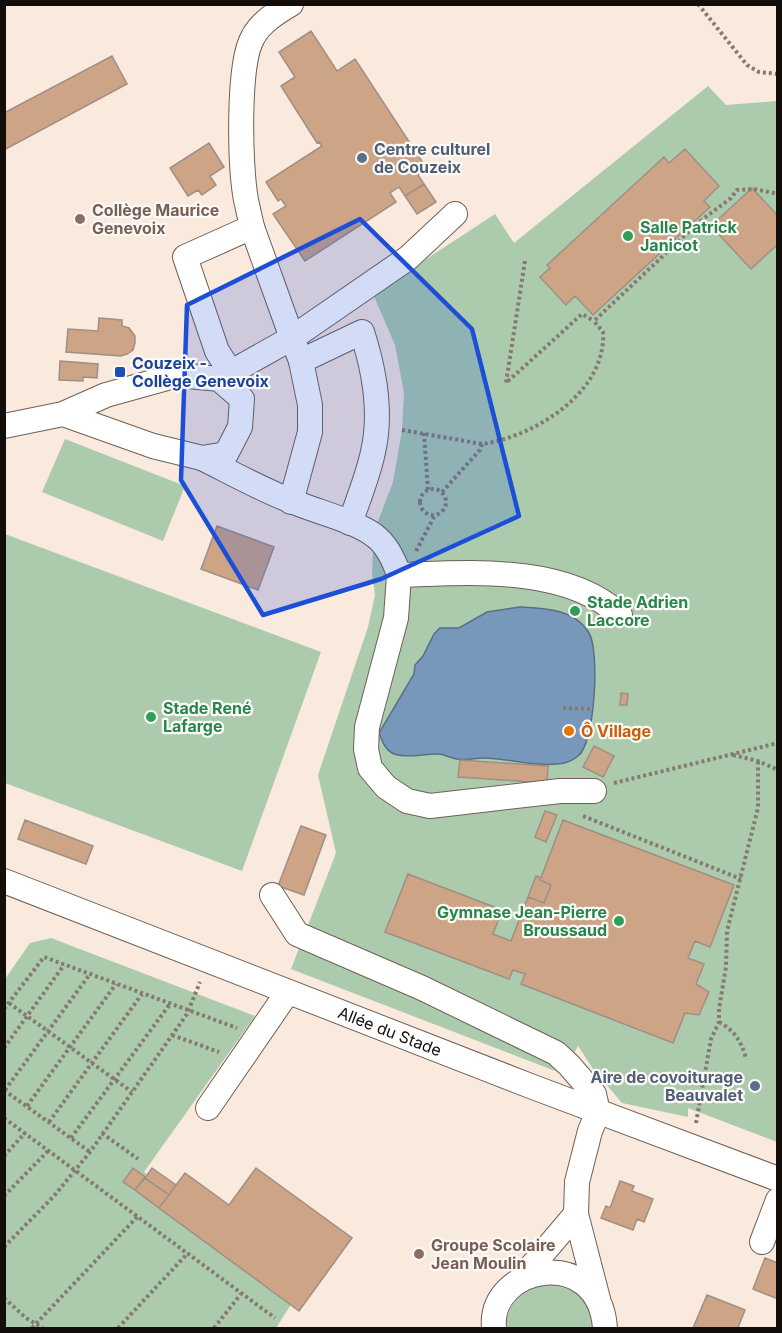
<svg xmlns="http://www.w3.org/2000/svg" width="782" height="1333" viewBox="0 0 782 1333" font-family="Inter,sans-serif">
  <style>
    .green { fill: #accbad }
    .water { fill: #7898bb; stroke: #5a6f86; stroke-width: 1.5 }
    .building { fill: #cda486; stroke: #9f8f84; stroke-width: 1.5 }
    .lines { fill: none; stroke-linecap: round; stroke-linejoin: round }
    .minor-casing { stroke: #6e6056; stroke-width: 26 }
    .path { stroke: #857a72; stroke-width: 4; stroke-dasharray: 3 3; stroke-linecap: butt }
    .minor { stroke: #fff; stroke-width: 24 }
    .marked { fill: #1d4ed8; fill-opacity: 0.2; stroke: #1d4ed8; stroke-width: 4.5; stroke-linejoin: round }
    .service-dot { fill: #5c6f8a; stroke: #fcf9f7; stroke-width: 2 }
    .education-dot { fill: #8d6e63; stroke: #fcf9f7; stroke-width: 2 }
    .leisure-dot { fill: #2e9e5b; stroke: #fcf9f7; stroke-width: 2 }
    .transit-dot { fill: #1a4fb4; stroke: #fcf9f7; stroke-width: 2 }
    .food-dot { fill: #e8710a; stroke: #fcf9f7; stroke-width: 2 }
    .labels { text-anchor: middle; stroke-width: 4.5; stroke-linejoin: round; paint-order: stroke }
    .service-label { font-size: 16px; font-weight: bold; fill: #4e5e75; stroke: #fcf9f7; text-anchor: start }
    .education-label { font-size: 16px; font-weight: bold; fill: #785e54; stroke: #fcf9f7; text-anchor: start }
    .leisure-label { font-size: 16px; font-weight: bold; fill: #27864d; stroke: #fcf9f7; text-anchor: start }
    .transit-label { font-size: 16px; font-weight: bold; fill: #164399; stroke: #fcf9f7; text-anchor: start }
    .food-label { font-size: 16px; font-weight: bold; fill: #c56008; stroke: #fcf9f7; text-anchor: start }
    .street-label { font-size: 16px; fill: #130e0a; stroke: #fcf9f7 }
  </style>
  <rect width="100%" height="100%" fill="#fae9dd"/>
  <path class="green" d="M708 86 726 105 777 101V1142L688 1108V1117L622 1103 593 1069 578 1046 563 1074 291 969 336 853 318 775 368 627 375 595 372 573 373 548 377 524 393 482 402 430 404 393 395 345 373 294 495 214 514 243Z
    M65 439 185 486 163 541 42 492Z
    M5 534 321 652 242 871 5 783Z
    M51 938 255 1016 144 1172 166 1189 157 1207 292 1303 276 1328H5V979L30 943Z
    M555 1283C583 1292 589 1301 595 1328H505C509 1297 525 1285 555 1283Z"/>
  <path class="water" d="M520 607C544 608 575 609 589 633 600 651 595 744 578 756 572 761 564 764 557 764 534 767 507 758 484 758 475 758 466 761 457 759 451 758 445 755 440 754 425 753 409 759 394 754 385 750 382 741 379 733L414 674 415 665 423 656 434 634 440 628H459L487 612Z"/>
  <path class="building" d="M311 31 337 71 355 59 427 169 418 175 424 184 405 196 399 187 390 193 396 202 305 261 273 214 286 206 281 199 278 201 266 182 322 146 319 142 317 143 281 86 295 77 279 52Z
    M112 56 127 84 4 150V113Z
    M209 143 224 167 210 176 216 185 202 195 198 190 188 196 170 168Z
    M685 149 719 186 704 201 710 207 593 315 575 296 566 305 540 277 550 268 547 265 664 157 669 163Z
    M424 184 436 202 417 214 405 196Z
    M752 188 778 216V244L751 269 711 226Z
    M99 318 122 320V326L129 328 135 336V343L133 350 127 354 121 356 66 352 68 329 98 331Z
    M60 361 98 364 97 378 83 377V381L59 380Z
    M217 526 274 547 258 590 201 569Z
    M621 693 628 694 627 705H620Z
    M594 746 614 756 603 777 583 767Z
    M460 760 548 766 547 783 458 777Z
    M545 811 557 815 546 842 535 837Z
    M25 820 93 846 86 864 18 839Z
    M563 820 734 885 710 947 695 941 688 958 704 964 696 984 709 992 699 1015 685 1013 673 1043 521 984 525 974 513 970 509 979 385 932 408 874 502 910 493 934 511 941 528 897 544 903 551 885 540 880Z
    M301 826 326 835 304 895 278 886Z
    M536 876 541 878 540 880 551 885 544 903 528 897Z
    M133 1168 145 1177 135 1190 123 1182Z
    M152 1168 176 1185 169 1195 145 1178Z
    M256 1168 352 1238 299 1311 159 1208 185 1173 229 1205Z
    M145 1178 169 1195 159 1208 135 1190Z
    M620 1181 634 1186 632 1191 653 1199 644 1222 637 1219 633 1230 601 1218 606 1206 610 1208Z
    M765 1258 778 1263V1299L753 1289Z
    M707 1295 745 1310 738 1328H693Z"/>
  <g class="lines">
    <defs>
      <g id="minor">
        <path d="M252 227C250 218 248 209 246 200 240 168 237 64 253 37 261 22 276 13 291 4"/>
        <path d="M231 373 217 351 185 257 252 227 292 338 408 258 455 214"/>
        <path d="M219 379 292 338 301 361 362 332C374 369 382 413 373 452 368 476 358 500 350 523"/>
        <path d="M4 426 63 414 106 395 178 375 219 379 242 399 240 427 226 454 202 458 153 446 63 414"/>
        <path d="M202 458C232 473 262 490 294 502 317 512 356 521 375 536 387 545 394 560 399 575 468 573 565 564 620 615"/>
        <path d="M291 502 310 432V405L301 361"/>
        <path d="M399 575 396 618 367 727 366 749 370 768 386 787 407 801 430 806 560 791H594"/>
        <path id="s1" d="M4 881 533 1087 778 1179"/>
        <path d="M272 895 297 934 422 988 556 1053 569 1065 594 1094 598 1112 590 1131 577 1182 576 1214 598 1299"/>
        <path d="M208 1108 287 993"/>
        <path d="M762 1242 778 1200"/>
        <path d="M520 1280 576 1214"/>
        <path d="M494 1328C488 1265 599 1244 605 1328"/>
      </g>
    </defs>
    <use href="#minor" class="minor-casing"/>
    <path class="path" d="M698 4 747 65 759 72 778 74
      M525 261 506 383 582 314 594 321
      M402 430 482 444C534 437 607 392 603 332L594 321 699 222 731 198 737 190 754 189 778 194
      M424 433 428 490
      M420 502a13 13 0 1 1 26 0a13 13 0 1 1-26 0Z
      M442 492 480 450 482 444
      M416 551 435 515
      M563 708 593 709
      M733 755 758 761 778 770
      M614 783 778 743
      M583 816 741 879
      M9 1003 132 1092
      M4 1009 44 957 237 1028
      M719 1022C735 1031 741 1041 746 1058
      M172 1035 219 1052
      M4 1048 64 965
      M4 1090 90 1152
      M5 1090 90 974
      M27 1106 116 984
      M4 1118 275 1318
      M49 1122 142 994
      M696 1123 711 1039 719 1022V1009L726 967 727 931 758 808V761
      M102 1133 138 1159
      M71 1138 170 1004
      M4 1156 25 1133
      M4 1196 48 1151
      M4 1247 54 1196 90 1152 187 1014 200 982
      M4 1298 26 1318 43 1328
      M32 1328 138 1216
      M118 1328 188 1253
      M214 1328 241 1294"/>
    <use href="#minor" class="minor"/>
  </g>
  <path class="marked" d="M360 219 472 329 519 516 381 579 263 615 181 480 187 305Z"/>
  <g class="service-dot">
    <circle cx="362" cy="158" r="6"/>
    <circle cx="755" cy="1086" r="6"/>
  </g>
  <g class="education-dot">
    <circle cx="80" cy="219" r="6"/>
    <circle cx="419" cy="1254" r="6"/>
  </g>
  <g class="leisure-dot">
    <circle cx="628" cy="236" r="6"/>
    <circle cx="575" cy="611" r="6"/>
    <circle cx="151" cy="717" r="6"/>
    <circle cx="619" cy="921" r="6"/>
  </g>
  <rect class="transit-dot" x="114" y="366" width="12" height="12" rx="3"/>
  <circle class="food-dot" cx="569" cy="731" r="6"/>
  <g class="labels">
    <g class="service-label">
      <text x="374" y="155">Centre culturel<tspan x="374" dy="18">de Couzeix</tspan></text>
      <text x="743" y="1083" text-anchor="end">Aire de covoiturage<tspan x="743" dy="18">Beauvalet</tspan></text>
    </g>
    <g class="education-label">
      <text x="92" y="216">Collège Maurice<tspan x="92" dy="18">Genevoix</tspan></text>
      <text x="431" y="1251">Groupe Scolaire<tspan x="431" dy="18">Jean Moulin</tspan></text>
    </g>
    <g class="leisure-label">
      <text x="640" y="233">Salle Patrick<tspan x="640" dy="18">Janicot</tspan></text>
      <text x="587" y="608">Stade Adrien<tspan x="587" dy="18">Laccore</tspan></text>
      <text x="163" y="714">Stade René<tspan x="163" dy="18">Lafarge</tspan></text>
      <text x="607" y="918" text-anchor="end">Gymnase Jean-Pierre<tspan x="607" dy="18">Broussaud</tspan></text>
    </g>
    <g class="transit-label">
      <text x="132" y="369">Couzeix -<tspan x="132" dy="18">Collège Genevoix</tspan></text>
    </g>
    <g class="food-label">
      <text x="581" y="737">Ô Village</text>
    </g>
    <g class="street-label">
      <text dy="6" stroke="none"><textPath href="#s1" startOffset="414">Allée du Stade</textPath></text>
    </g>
  </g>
  <rect width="782" height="1333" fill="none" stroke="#130e0a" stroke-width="12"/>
</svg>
